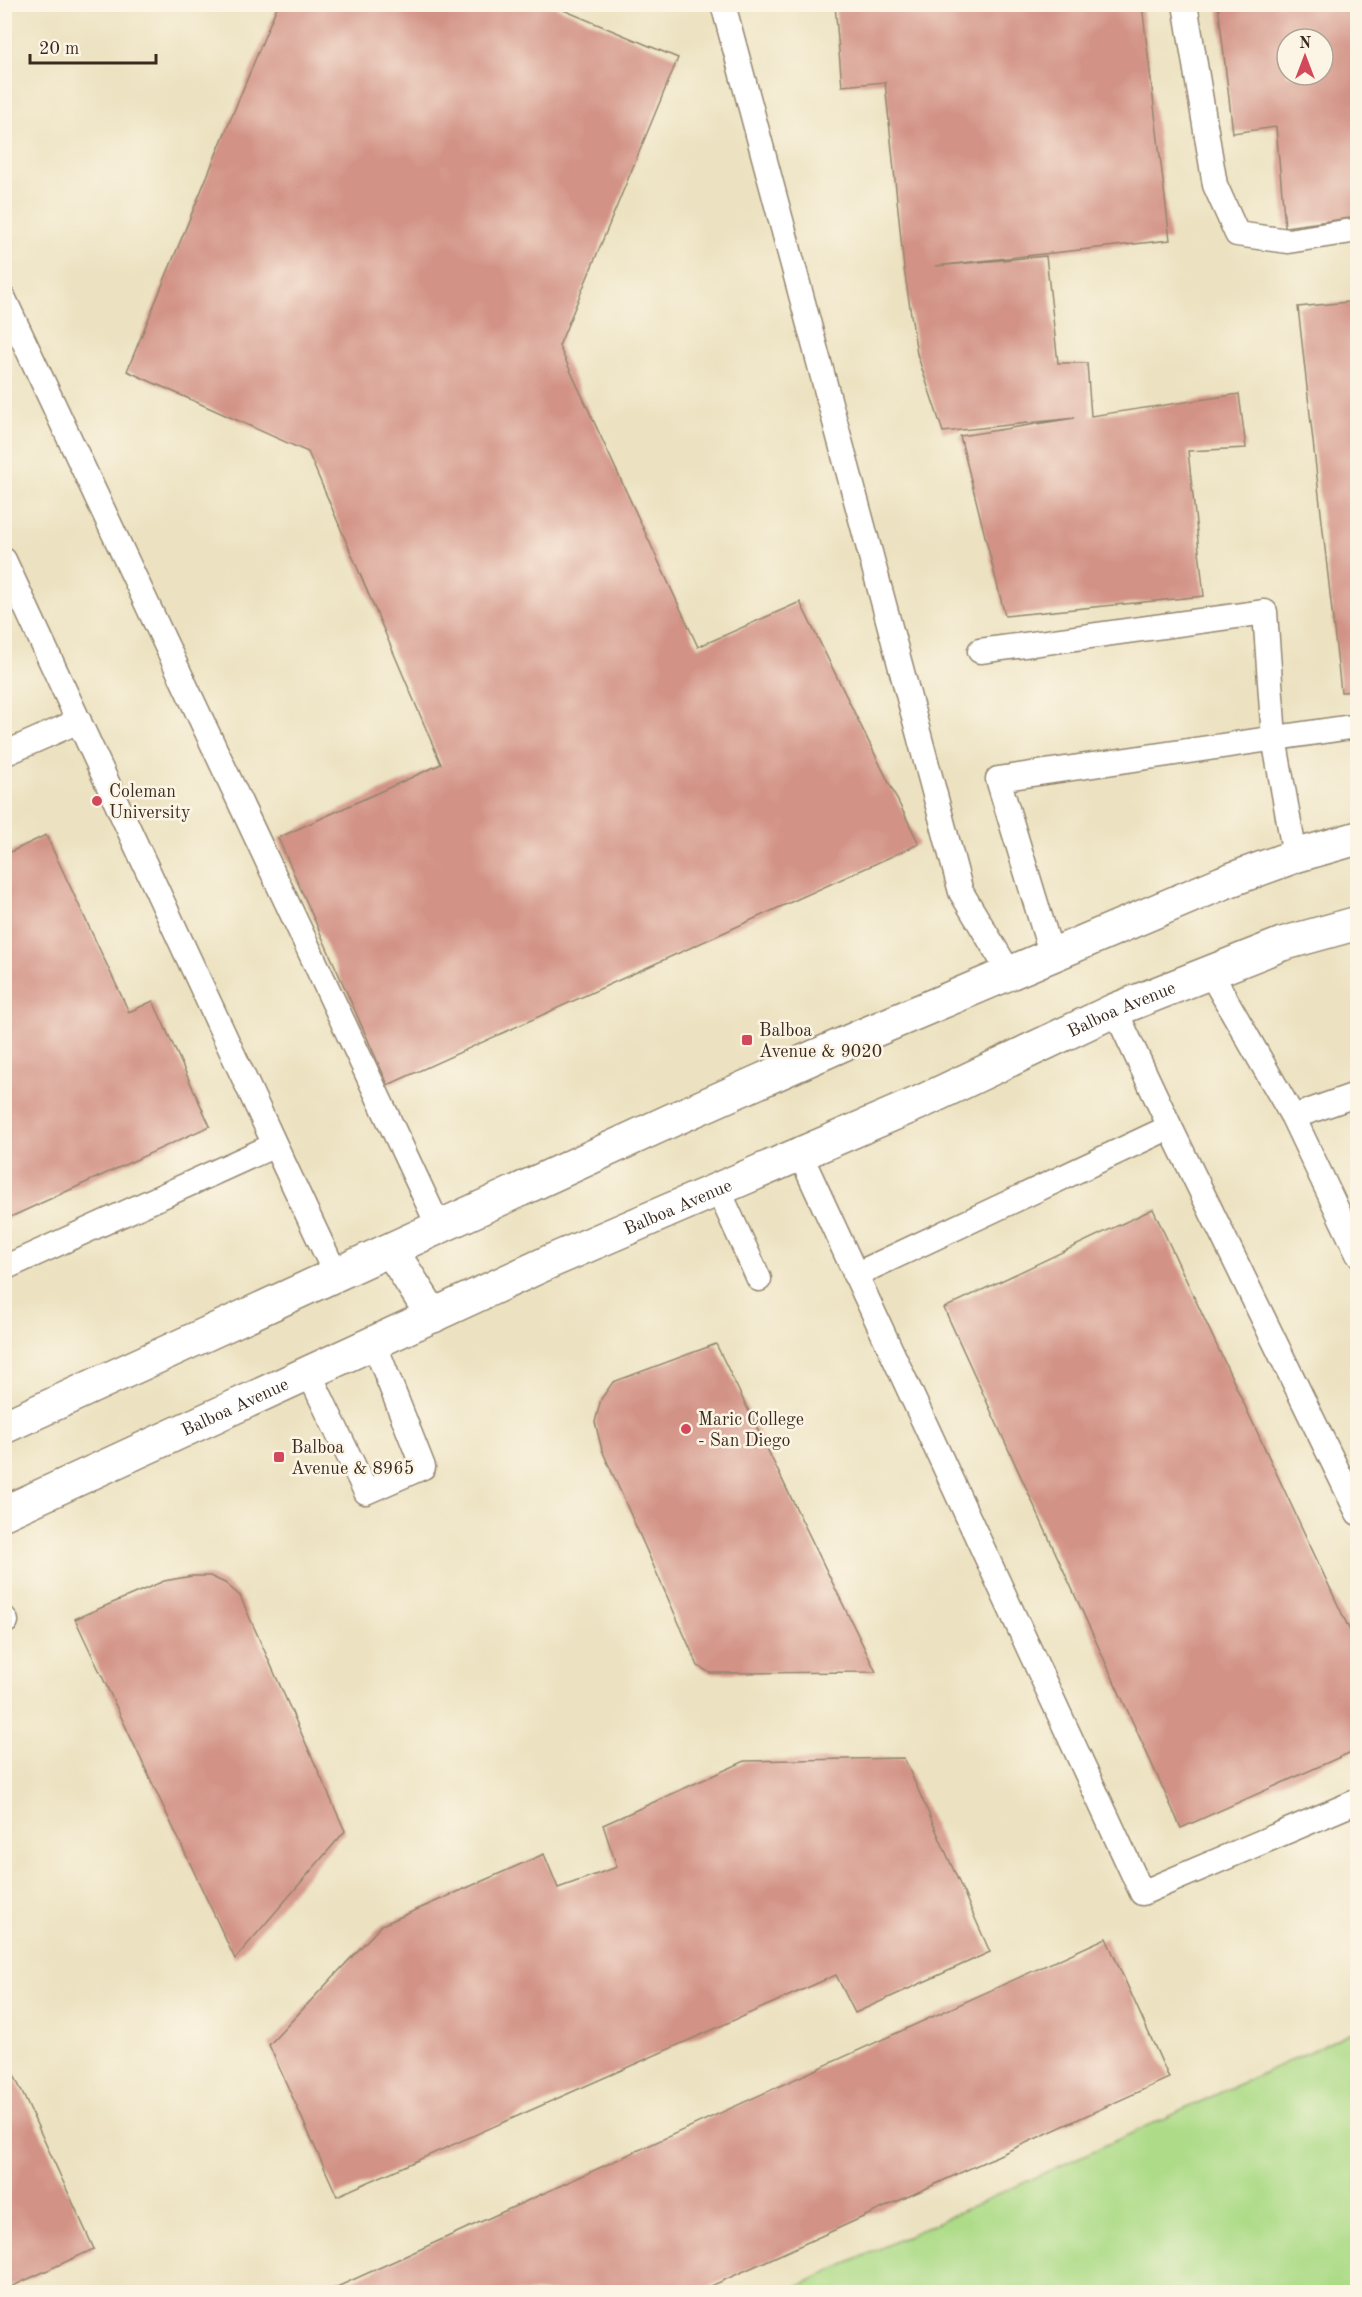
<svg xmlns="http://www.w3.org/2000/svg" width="1362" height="2297" viewBox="0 0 1362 2297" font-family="'Old Standard TT',serif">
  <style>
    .green { fill: #addb88; stroke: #748253; stroke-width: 1.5 }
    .building { fill: #d29285; fill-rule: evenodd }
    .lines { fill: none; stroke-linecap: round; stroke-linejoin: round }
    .service-casing { stroke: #948670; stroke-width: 27 }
    .secondary-casing { stroke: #948670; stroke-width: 36 }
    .service { stroke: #fff; stroke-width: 24 }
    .secondary { stroke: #fff; stroke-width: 33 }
    .poi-dot { fill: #d1495b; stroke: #fcf5e5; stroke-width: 2 }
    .labels { text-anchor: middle; stroke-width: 5; stroke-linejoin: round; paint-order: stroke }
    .poi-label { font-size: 18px; fill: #3b2a1e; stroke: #fcf5e5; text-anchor: start }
    .street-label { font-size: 18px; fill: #3b2a1e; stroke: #fcf5e5 }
  </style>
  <rect width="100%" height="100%" fill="#fcf5e5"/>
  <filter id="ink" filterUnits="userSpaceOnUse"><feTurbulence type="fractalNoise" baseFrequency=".0167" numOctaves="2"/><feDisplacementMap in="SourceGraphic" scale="12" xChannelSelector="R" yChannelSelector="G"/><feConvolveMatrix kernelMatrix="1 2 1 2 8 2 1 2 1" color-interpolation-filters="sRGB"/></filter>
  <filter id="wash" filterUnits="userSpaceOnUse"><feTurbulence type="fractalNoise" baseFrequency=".008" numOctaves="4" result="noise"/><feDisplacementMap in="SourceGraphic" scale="24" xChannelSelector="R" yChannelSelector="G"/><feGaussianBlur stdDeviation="1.35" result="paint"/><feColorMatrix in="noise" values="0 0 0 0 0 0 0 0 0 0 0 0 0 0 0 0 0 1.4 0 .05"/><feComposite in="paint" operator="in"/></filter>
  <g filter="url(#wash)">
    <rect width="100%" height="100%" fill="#ece2c1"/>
    <path class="green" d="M1357 2030V2292H785Z"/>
    <g id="blocks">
      <path class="building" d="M278 4H549L678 58 559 346 698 647 800 602 919 844 388 1085 278 838 441 764 308 452 127 371Z
        M1218 4H1358V217L1285 227 1276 127 1233 133ZM1287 39H1323V75H1287Z
        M835 5H1142L1170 240 935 266 1046 256 1058 363H1087L1091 416 1239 394 1246 448 1188 451 1204 596 1005 616 960 436 1075 418 943 432 917 354 904 268 885 82 842 86Z
        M1358 301V691L1341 692 1298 307Z
        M46 835 129 1012 153 1001 210 1126 4 1220V855Z
        M1153 1209 1358 1648V1749L1181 1828 944 1308Z
        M716 1344 876 1672 710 1673 698 1666 602 1450 595 1422 601 1399 613 1382Z
        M192 1576H210L225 1583 240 1596 345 1831 235 1959 75 1619 164 1581Z
        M904 1758 990 1952 855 2013 836 1975 337 2196 269 2045 382 1925 544 1854 558 1888 617 1867 603 1825 745 1761Z
        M1106 1938 1169 2078 698 2292H326Z
        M4 2053 94 2249 4 2290Z"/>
    </g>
  </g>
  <g filter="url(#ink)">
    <use href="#blocks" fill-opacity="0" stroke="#948670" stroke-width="1.5"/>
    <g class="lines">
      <defs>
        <path id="service" d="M723 4 961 892 1009 972
          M1185 4 1215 185 1237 234 1288 241 1358 230
          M4 299 439 1227
          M4 560 275 1145 4 1268
          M980 651 1265 612 1274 738 1295 856
          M4 754 79 721
          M1052 956 998 779 1358 726
          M1210 972 1293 1117
          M1115 1010 1170 1127
          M1358 1094 1293 1117 1358 1254
          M275 1145 336 1275
          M800 1154 1142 1893 1358 1801
          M718 1189 759 1279
          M855 1275 1170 1127 1358 1513
          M309 1373 366 1492 423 1467 374 1343
          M4 1618 6 1621"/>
        <g id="secondary">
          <path d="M391 1250 433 1316"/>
          <path d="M4 1427 672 1120 866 1034 1222 883 1295 856 1358 838"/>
          <path id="s1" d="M4 1513 549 1262 921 1102 1115 1010 1282 944 1358 923"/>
        </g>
      </defs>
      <use href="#service" class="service-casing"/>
      <use href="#secondary" class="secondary-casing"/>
      <use href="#service" class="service"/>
      <use href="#secondary" class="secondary"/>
    </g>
  </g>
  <g class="poi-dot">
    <circle cx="97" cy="801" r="6"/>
    <rect x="741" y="1034" width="12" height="12" rx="3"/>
    <circle cx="686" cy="1429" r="6"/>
    <rect x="273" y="1451" width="12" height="12" rx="3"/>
  </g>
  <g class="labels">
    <g class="poi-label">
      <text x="109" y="797">Coleman<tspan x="109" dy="21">University</tspan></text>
      <text x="759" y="1036">Balboa<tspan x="759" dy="21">Avenue &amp; 9020</tspan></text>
      <text x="698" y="1425">Maric College<tspan x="698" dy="21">- San Diego</tspan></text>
      <text x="291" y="1453">Balboa<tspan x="291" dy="21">Avenue &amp; 8965</tspan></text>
    </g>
    <g class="street-label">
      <text dy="6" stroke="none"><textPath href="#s1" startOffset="1226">Balboa Avenue</textPath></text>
      <text dy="6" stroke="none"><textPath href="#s1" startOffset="740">Balboa Avenue</textPath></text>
      <text dy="6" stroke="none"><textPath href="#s1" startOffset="254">Balboa Avenue</textPath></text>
    </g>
  </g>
  <rect width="1362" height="2297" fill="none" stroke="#fcf5e5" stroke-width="24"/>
  <g transform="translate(1305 57)"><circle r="28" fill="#fcf5e5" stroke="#afa495" stroke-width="1.5"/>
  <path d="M0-4.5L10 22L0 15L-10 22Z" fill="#d1495b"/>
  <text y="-9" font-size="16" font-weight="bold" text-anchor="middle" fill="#3b2a1e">N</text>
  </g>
  <path d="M30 54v9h126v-9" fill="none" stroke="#3b2a1e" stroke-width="3"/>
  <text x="39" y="54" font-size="18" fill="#3b2a1e" stroke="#fcf5e5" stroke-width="4.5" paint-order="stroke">20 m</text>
</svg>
